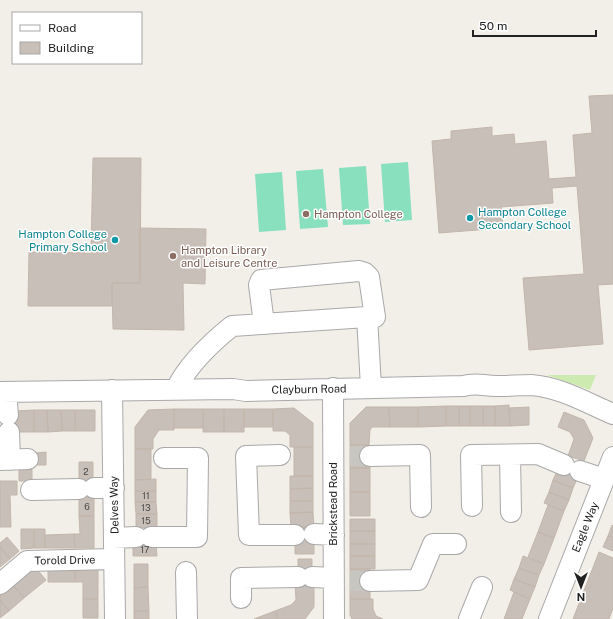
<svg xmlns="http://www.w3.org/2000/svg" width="613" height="619" viewBox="0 0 613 619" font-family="'Public Sans',sans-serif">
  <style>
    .grass { fill: #cdebb0 }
    .pitch { fill: #88e0be }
    .building { fill: #c7bfb8; stroke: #c4b6ab }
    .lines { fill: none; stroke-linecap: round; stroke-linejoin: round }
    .minor-tunnel { stroke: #c8c6c1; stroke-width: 20; stroke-dasharray: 20 10; stroke-linecap: butt }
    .minor-casing { stroke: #a9a9a9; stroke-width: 22 }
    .minor { stroke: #fff; stroke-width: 20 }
    .education-dot { fill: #8d6e63; stroke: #fff; stroke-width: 1.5 }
    .culture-dot { fill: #0f9aa8; stroke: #fff; stroke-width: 1.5 }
    .labels { text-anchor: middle; stroke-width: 3; stroke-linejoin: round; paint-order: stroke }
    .number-label { font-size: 9px; fill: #4b4948 }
    .culture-label { font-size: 11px; fill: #0d838f; stroke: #fff; text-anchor: start }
    .education-label { font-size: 11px; fill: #785e54; stroke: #fff; text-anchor: start }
    .street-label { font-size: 11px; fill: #222; stroke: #fff }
  </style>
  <rect width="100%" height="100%" fill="#f2efe9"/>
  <path class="grass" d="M547 375H596L590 390Z"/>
  <path class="pitch" d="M408 162 412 220 385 222 381 164Z
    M366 166 370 224 343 225 339 168Z
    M323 169 328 227 300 229 296 171Z
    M282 172 286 230 259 232 255 174Z"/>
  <path class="building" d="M613 95V284L598 285 603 344 529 350 523 278 584 274 577 186 552 188 553 203 501 207 503 228 439 233 432 141 451 139V131L492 127V136L514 134 515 144 546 141 549 179 576 177 573 135 592 133 589 96Z
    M93 158H141L140 283H112V306H28L29 252 91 253Z
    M139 228 206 229 205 284 183 283 184 330 113 329 112 283H140Z
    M509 405 510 426H495V406Z
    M446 406H459V426H446Z
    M446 406V426L418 427V407Z
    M459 406H470V426H459Z
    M470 406H483V426H470Z
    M483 406H495V426H483Z
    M366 407H389L390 427H372L370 430 369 445H350V423Z
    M389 407H418V427H390Z
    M529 407V425L510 426 509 408Z
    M294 408 313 423V447H290V435L285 431H273V409Z
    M174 409V430H159L153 439V449H135V427L148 410Z
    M174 409H203V428H174Z
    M203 409H224V432H203Z
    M224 409H244V432H224Z
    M244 409H273V427H244Z
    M34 410H47L48 432H34Z
    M34 410V432H15V411Z
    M47 410H61L62 431 48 432Z
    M61 410H75V431H62Z
    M75 410H95V431H75Z
    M564 412 584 420 593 438 584 461 568 456 574 439 570 432 558 427Z
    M350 445H369L370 468H350Z
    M294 447H313V476H294Z
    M135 449H151V479L135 480Z
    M46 452V465H36V453Z
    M79 462H93V481H79Z
    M350 468H370V492H350Z
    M19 469H32V481H19Z
    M558 469 578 477 573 488 553 480Z
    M290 476H313V488L290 489Z
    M156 479V491H135V480Z
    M553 480 573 488 569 500 549 492Z
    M0 481H17V495H10L11 527H0Z
    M313 488V501H290V489Z
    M135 491H156V502H135Z
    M350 492H370V516H350Z
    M549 492 569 500 564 511 544 503Z
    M79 497H94V516H79Z
    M290 501H313V512L290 513Z
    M135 502H156L157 514H136Z
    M548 505 564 511 554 538 538 532Z
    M313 512 314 527H291L290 513Z
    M136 514H157V528H136Z
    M79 516H94V548H75L74 534H80Z
    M350 519H375V531H350Z
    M612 525 613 526V538L608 536Z
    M295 527H314V554H295Z
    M21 529H34V548L21 549Z
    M34 529H45V548H34Z
    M350 531H375V544H350Z
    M538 532 554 538 544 564 528 557Z
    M74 534 75 548H45V535Z
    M608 536 613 538V551L603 547Z
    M7 537 19 551 10 559 0 547V543Z
    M133 543H156L157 556H133Z
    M350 544H375V556H350Z
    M0 547 10 559 0 567Z
    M599 552 613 558V608L609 619H573Z
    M350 556H375V569H350Z
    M523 556 544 564 539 575 519 568Z
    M298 559H312V583H298Z
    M134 564H148V587L134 588Z
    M35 567 46 580 24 598 13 585Z
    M48 567H75V582H48Z
    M75 567H98V599H83V582H75Z
    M519 568 539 575 535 587 514 579Z
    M350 569H370V599H350Z
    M514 579 535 587 530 599 510 590Z
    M295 583H314V607L305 619H278L275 611 291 605 296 600Z
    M13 585 24 598 9 611 0 600V596Z
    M148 587 149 611H134V588Z
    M514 592 530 599 522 619H504Z
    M83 599H98V618H83Z
    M350 599H373V609L376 616 383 619H352L350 615Z
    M0 600 9 611 0 618Z
    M134 611H149V619H134Z
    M275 611 278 619H254Z"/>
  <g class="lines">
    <path class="minor-tunnel" d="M350 456H370
      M350 581H370"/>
    <defs>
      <path id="minor" d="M264 324 259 285 261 280 359 271 365 273 369 277 375 317
        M333 388 334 619
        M176 389C188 365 212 342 232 326L367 317 371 387
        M112 390 115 619
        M0 392 233 389 246 391 463 386C478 382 482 386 497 386 508 386 520 385 531 385 560 387 587 403 613 414
        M6 392 8 415
        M9 432 10 460
        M280 455 246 456 249 535H295
        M510 455 511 512
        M370 456 420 455 421 507
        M0 460 28 459
        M580 471 604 479
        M94 488H114
        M31 490 79 489
        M472 506 471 455 538 454 564 465
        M314 534 334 535
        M151 537H197L198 458H164
        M114 538 136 537
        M186 572 187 619
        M312 577 334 578
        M370 581 418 580 433 544H456
        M0 584 27 561 114 559
        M241 598V578L298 577
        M469 619 482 587
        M549 619 613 457"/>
    </defs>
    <use href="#minor" class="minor-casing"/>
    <use href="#minor" class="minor"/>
  </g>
  <g class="education-dot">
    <circle cx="306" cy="214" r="4"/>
    <circle cx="173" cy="256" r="4"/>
  </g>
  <g class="culture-dot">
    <circle cx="470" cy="218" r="4"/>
    <circle cx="115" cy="240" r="4"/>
  </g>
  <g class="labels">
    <g class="number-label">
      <text x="86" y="475">2</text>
      <text x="146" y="499">11</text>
      <text x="87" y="510">6</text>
      <text x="146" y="511">13</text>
      <text x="146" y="524">15</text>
      <text x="145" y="553">17</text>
    </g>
    <g class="culture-label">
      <text x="478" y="216">Hampton College<tspan x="478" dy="13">Secondary School</tspan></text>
      <text x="107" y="238" text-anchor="end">Hampton College<tspan x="107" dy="13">Primary School</tspan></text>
    </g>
    <g class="education-label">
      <text x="314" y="218">Hampton College</text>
      <text x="181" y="254">Hampton Library<tspan x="181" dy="13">and Leisure Centre</tspan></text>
    </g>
    <g class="street-label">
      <text transform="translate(309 389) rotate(-1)" y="4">Clayburn Road</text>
      <text transform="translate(333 504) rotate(-90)" y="4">Brickstead Road</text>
      <text transform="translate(114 505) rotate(-91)" y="4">Delves Way</text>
      <text transform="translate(585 527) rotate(-68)" y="4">Eagle Way</text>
      <text transform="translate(65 560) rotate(-1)" y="4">Torold Drive</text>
    </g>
  </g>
  <rect x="12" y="12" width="130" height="52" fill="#ffffff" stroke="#a7a7a7"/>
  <rect x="20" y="25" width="20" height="6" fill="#ffffff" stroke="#a7a7a7"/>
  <text x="48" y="32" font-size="12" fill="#222222">Road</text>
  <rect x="20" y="42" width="20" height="12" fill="#c7bfb8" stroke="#a7a7a7"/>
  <text x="48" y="52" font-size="12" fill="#222222">Building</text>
  <g transform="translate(581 587) rotate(180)" stroke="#ffffff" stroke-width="3" paint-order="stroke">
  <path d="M0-3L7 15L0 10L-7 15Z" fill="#222222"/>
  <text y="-6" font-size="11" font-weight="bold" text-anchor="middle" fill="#222222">N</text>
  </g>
  <path d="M473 30v6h123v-6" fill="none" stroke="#222222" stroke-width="2"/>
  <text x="479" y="30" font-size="12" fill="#222222" stroke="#ffffff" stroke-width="3" paint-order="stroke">50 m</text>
</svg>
